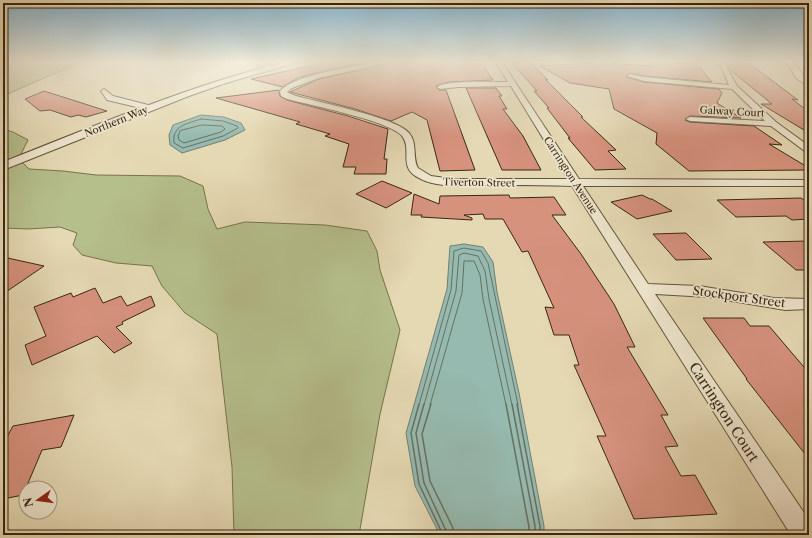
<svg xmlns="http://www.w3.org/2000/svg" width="812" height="538" font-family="'Libre Caslon Text',serif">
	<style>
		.green { fill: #b5bf8c; stroke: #767350 }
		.water { fill: #96baaf; stroke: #707f71 }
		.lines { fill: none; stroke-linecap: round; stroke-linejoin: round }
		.shore-far1 { stroke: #677062; stroke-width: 1 }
		.shore { stroke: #677062; stroke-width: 1.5 }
		.building { fill: #d7927e; stroke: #382714 }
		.minor-casing { stroke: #63543c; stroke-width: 2 }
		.tertiary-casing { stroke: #63543c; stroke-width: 2 }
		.minor { fill: #eee6ce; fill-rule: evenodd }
		.tertiary { fill: #eee6ce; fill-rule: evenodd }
		.labels { text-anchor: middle; stroke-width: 3.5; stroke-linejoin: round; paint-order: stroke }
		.far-street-label { font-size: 10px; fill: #382714; stroke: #eee6ce }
		.street-label { font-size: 12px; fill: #382714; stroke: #eee6ce }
		.near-street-label { font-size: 14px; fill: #382714; stroke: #eee6ce }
	</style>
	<rect width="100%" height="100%" fill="#e5d9b3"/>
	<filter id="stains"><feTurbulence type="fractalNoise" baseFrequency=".005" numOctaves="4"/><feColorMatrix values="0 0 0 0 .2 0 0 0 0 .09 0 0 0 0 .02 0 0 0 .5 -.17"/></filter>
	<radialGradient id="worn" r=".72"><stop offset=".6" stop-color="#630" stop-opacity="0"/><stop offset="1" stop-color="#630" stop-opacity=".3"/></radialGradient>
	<!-- green -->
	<path class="green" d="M3,61H93L79,63L67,68L3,96Z
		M3,129L13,132L28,140L20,156L3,163Z
		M21,161L29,169L63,171L96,175L180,176L203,186L208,209L217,229L245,222L325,225L367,231L377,251L380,270L400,330L380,414L359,535H234L232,467L217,334L185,313L162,286L152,266L116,263L82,255L73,245L77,233L60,227L28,229L3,228V168Z"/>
	<!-- water -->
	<path class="water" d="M201,115L224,117L241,123L245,130L225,140L182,153L170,145L169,135L173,125Z
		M464,244L483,247L493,262L497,292L519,393L544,526V535H440L415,486L406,433L447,289L450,246Z"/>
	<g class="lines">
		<!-- shore-far1 -->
		<path class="shore-far1" d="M201,119L223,121L237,126L238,128L223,136L183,148L174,143C172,125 187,124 201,119Z
			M202,125L222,126L225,129L221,132L184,143L179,140L178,136L180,131Z
			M419,405L451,290L454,251L464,248L481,251L488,263L518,405
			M424,405L456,291L459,255L464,253L478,256L485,271L489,299L512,405
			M430,405L462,293L464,261H474L480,275L483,299L506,405"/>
		<!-- shore -->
		<path class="shore" d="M419,404L411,433L419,484L443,535
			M424,404L416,433L424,483L448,535
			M431,404L422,434L430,481L453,528L454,535
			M506,404L529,527V535
			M512,404L535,526V535
			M517,404L540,526V535"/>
	</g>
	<!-- building -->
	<path class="building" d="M332,61H372L312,74L298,78L283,87L251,79Z
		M398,61H408V64L431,61H480L493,80L449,82L436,86L439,90H446L475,170L440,171L427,120L412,112L391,121L355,109L290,92L319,79Z
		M651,61H694L712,82L644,76L630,73L626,77L644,82L719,89L722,93L717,103L741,118L690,116L685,120L690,122L754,126L782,145L769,144L809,168V170L689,171L656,144L657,133L614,109L609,89L570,83L540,66L592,63L595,65L616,64L653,66Z
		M723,61H746L798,100L792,99L809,112V133L761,104H772L729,69Z
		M511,62H529L533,65L548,80L545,79L583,117H581L616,150L608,151L626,169L595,170L568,138H570L547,108H549L534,91H537Z
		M466,88H496L502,96H499L507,109H503L523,136L541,170H502Z
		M279,90L280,96L287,100L348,116L388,129L384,159H387L386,174H354L356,167H343L349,144L325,136L330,134L296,124L300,122L216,98Z
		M44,91L107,111L86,117L78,115L71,117L50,110L40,111L25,99Z
		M382,181L412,193L386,208L356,194Z
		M414,194L439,204L440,196L509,195L510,198L554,197L566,215H552L581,254L614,304L635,347H627L668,415H661L678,446L665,447L681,476L695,475L717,514L634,519L597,436H606L574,365H579L569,335H554L545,307L554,308L528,251L522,252L503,219H485L483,214L464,215L472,218V220L421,217L422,215H411Z
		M642,195L650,199H652L672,211L637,219L611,202Z
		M801,198L809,203V219L792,220L786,216L736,217L717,200Z
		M686,233L712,259L676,260L653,234Z
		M809,241V270H796L763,242Z
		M3,257L44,266L3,294Z
		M95,288L103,303L121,296L127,306L151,296L155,306L122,322L123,324L116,327L132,343L114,353L97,336L32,365L25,345L46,336L34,307L71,293L73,297Z
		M703,318H744L750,326H769L809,373V459L746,379H747Z
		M74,415L61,447L42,450L23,495L3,499V444L13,426Z"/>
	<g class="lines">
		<defs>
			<path id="minor" d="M249,61H259L274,67L271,69Z
				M382,61H397L319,78L292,88L287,92L293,95C316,102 396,117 409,133C418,144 412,157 418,168L431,176L453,179H568L511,86L458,87L440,89L437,87C445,80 494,82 508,82L495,61H501L579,179L809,180V186H583L648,284L699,286L774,298L809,299V309L785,310L709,297L655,294L809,520V535H791L572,186C545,185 518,185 490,185C468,185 439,189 419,178C397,167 413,150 402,136C390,121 310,105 287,99L281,96L280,91C295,74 358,66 382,61Z
				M711,61H720L725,64L737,86L776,122L809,146V153L806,152L771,126L690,121L686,119L690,117L765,121L732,89L644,81L627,76L630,74L644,77L729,85L721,66Z
				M104,89L113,96L152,106L153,108L149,110L107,100L101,91Z"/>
			<path id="tertiary" d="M289,61H302L226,83L189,96L3,170V162C97,125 190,85 289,61Z
				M786,61H793L802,74L809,81V87L796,78Z"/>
		</defs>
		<!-- minor casing -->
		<use href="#minor" class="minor-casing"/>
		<!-- tertiary casing -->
		<use href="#tertiary" class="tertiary-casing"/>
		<!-- minor -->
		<use href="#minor" class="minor"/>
		<!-- tertiary -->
		<use href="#tertiary" class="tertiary"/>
	</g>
	<!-- sky -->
	<linearGradient id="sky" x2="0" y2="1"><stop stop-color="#87b6d1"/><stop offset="0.45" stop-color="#f3eedd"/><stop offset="1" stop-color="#f3eedd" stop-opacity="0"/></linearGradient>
	<rect width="812" height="137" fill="url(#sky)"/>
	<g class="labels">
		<!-- far-street labels -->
		<g class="far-street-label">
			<text transform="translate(732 111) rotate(3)" y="4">Galway Court</text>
			<text transform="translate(116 121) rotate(-22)" y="4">Northern Way</text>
			<text transform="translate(571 175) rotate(57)" y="4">Carrington Avenue</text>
			<text transform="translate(479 182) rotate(1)" y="4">Tiverton Street</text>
		</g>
		<!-- street labels -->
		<g class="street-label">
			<text transform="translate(739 297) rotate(8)" y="4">Stockport Street</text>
		</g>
		<!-- near-street labels -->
		<g class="near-street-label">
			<text transform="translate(724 412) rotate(57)" y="5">Carrington Court</text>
		</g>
	</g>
	<!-- margin -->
	<rect width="812" height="538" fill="none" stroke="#e5d9b3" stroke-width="16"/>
	<rect x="4" y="4" width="804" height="530" fill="none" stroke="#382714" stroke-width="2"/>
	<rect x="8" y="8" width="796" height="522" fill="none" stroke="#382714"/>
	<!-- north arrow -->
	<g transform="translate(38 500) rotate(256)"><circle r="19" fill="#eee6ce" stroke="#a59a84"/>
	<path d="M0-3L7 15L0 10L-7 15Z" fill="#8f2418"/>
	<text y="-6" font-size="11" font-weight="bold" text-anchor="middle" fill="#382714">N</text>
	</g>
	<rect width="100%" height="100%" filter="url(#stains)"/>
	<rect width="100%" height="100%" fill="url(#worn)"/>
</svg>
